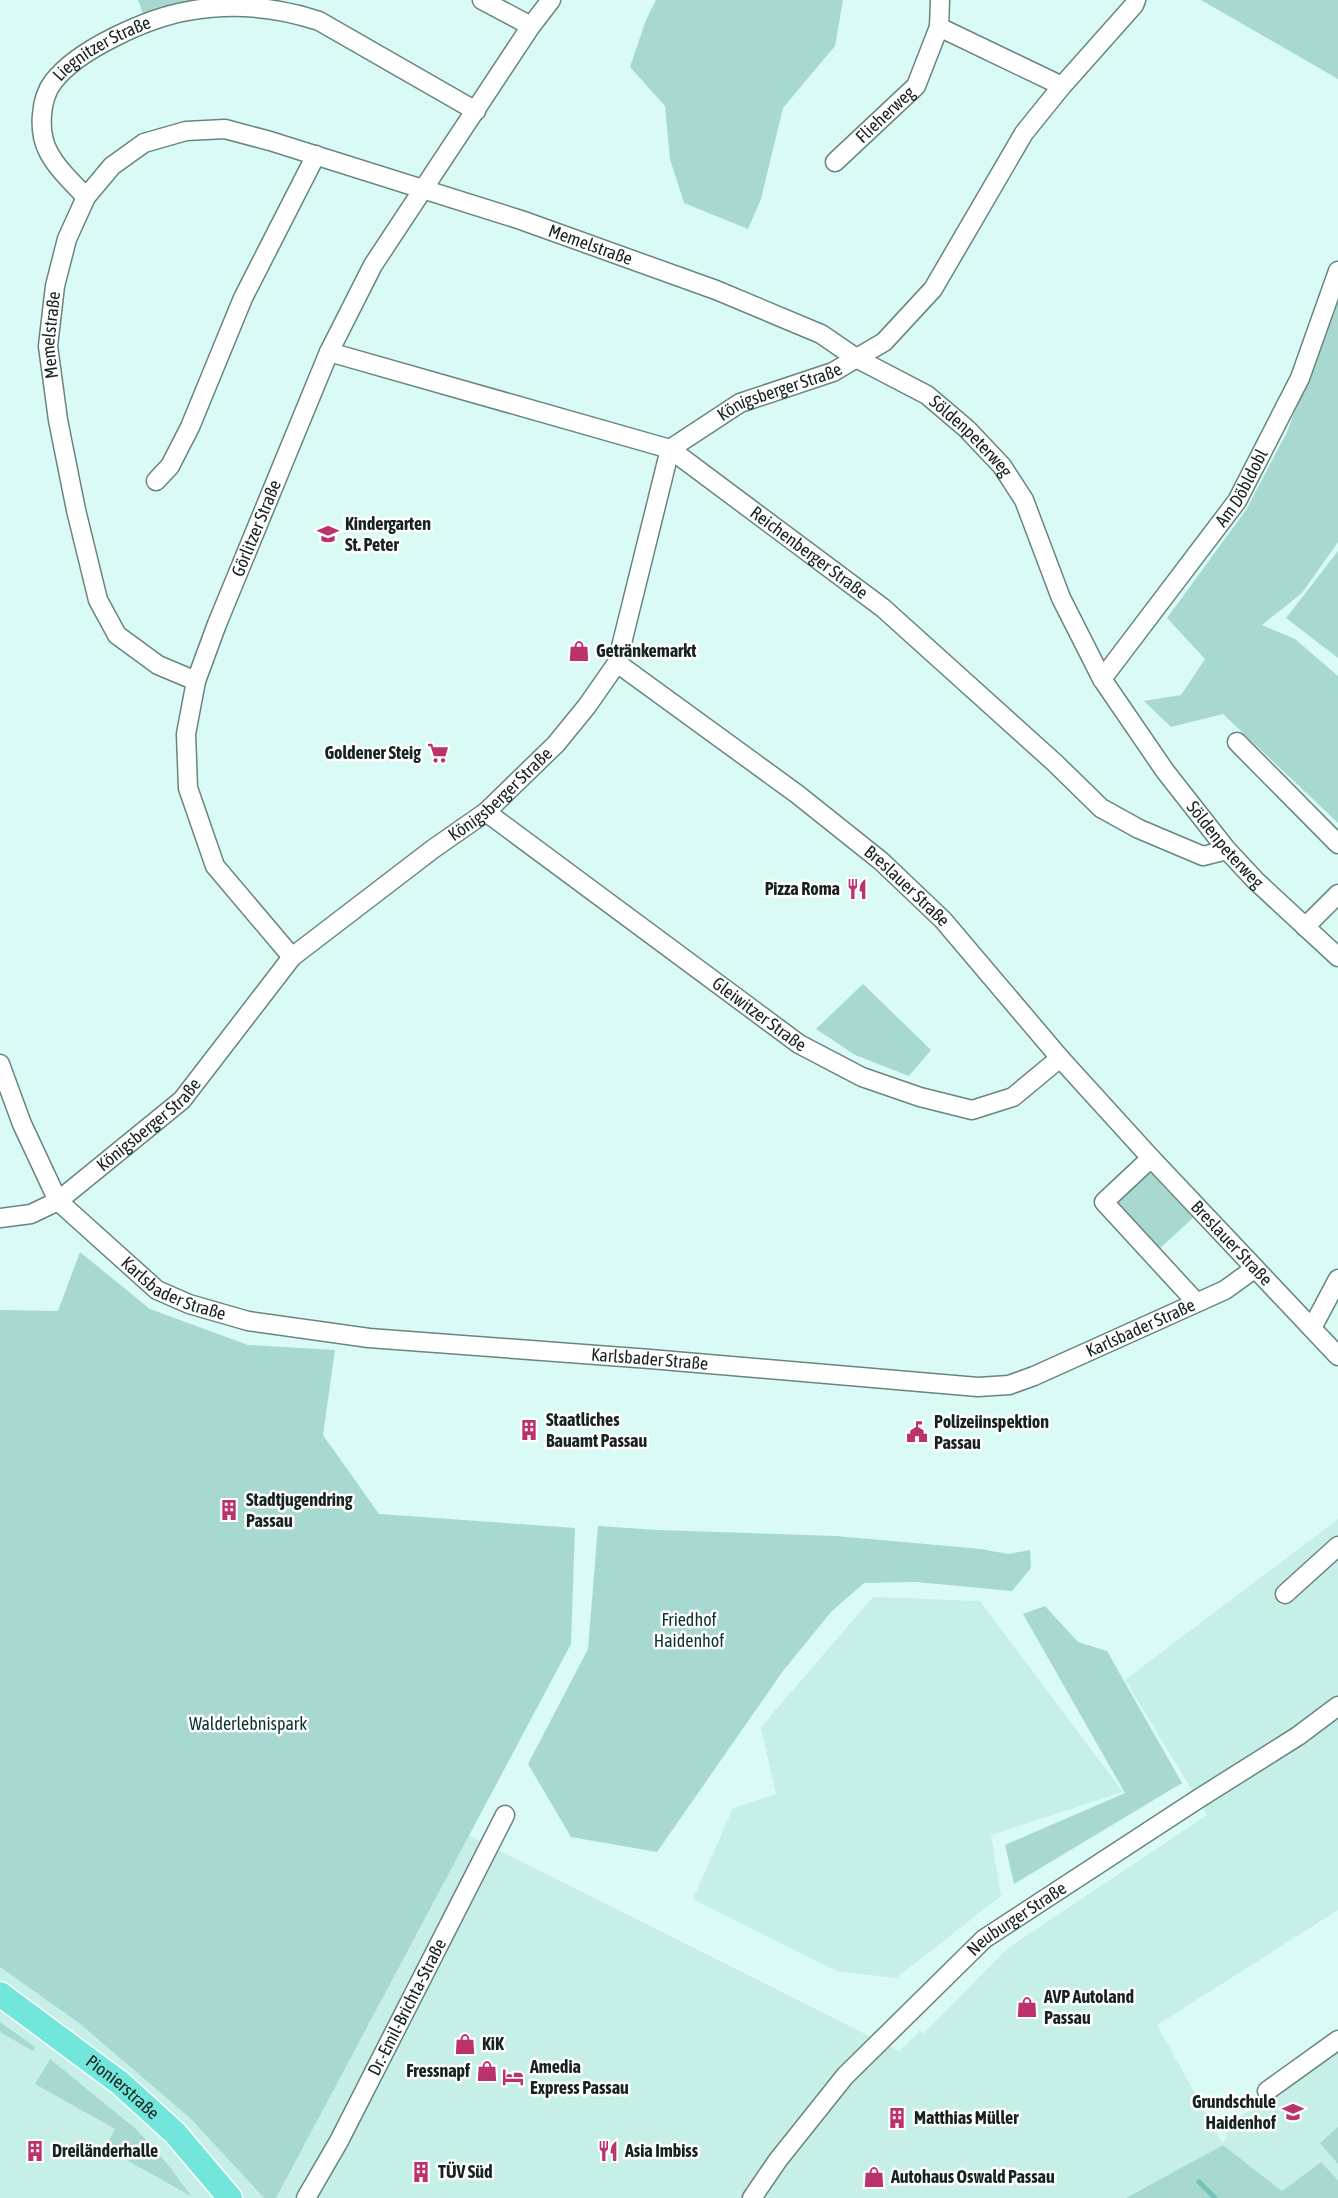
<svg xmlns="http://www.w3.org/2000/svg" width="1338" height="2198" font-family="'Asap Condensed',sans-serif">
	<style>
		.built { fill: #c6efe8 }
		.green { fill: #a8d9d1 }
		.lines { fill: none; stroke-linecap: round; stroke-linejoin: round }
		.stream { stroke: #74c3b8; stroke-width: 5 }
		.minor-casing { stroke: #688581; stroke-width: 21 }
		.major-casing { stroke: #fff; stroke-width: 27 }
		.minor { stroke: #fff; stroke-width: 18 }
		.major { stroke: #73e6db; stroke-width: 24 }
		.labels { text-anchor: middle; stroke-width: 5; stroke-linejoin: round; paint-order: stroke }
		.street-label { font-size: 18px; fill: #172321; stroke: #fff }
		.poi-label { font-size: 18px; font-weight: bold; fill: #172321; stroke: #fff; text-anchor: start }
		.park-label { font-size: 18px; fill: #0b332e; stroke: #fff }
	</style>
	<rect width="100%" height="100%" fill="#dafaf5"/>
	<!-- built -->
	<path class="built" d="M1338,1519V1910L1157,2025L1223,2144L1229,2125L1338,2046V2180L1321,2162L1282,2191L1223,2145L1126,2198H276L468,1835L899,2051L920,2031L923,2034L1008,1948L1207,1815L1125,1680Z
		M873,1597L980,1601L1123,1792L991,1835L1001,1896L896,1978L836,1971L693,1899L733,1808L776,1794L761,1727Z
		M0,1967L79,2023L191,2119L264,2198H0Z"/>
	<!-- green -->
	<path class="green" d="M138,0H193L143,14Z
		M656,0H843L835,46L783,108L761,199L748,229L684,203L670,159L665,106L630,67L646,20Z
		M1201,0H1338V79Z
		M1338,295V542L1302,593L1262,625L1295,639L1338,676V823L1223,714L1171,727L1144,701L1181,695L1205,659L1167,618L1246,510L1287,432Z
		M1338,551V658L1286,618Z
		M863,984L931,1050L909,1076L855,1055L816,1029Z
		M1146,1168L1193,1218L1158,1250L1111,1201Z
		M80,1252L150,1309L248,1345L335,1350L323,1435L379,1514L575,1528L571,1644L276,2198H264L191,2119L79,2023L0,1967V1310L58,1311Z
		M598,1526L657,1530L836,1536L981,1549L1008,1554L1030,1550L1031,1568L1012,1591L916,1582L864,1583L831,1612L783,1671L657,1852L571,1837L528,1764L588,1649Z
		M1045,1606L1078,1642L1107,1651L1182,1783L1014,1884L1005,1845L1125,1793L1023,1614Z
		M0,2022L35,2047L33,2051L0,2032Z
		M50,2059L136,2129L170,2167L191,2196L105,2148L115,2129L35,2084Z
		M1338,2127V2164L1320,2143Z
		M1223,2145L1282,2191L1321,2162L1338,2180V2198H1126Z"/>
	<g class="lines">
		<!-- stream -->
		<path class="stream" d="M1199,2182L1215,2198"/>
		<defs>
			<g id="minor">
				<path d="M482,0L531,26"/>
				<path d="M939,27L940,0"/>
				<path id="s1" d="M835,162L916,86L939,27L1062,86"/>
				<path id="s2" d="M86,197C73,183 57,169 48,151C38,132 40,99 53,82C78,49 148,18 188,11C232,3 277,7 319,21L476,111"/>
				<path id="s3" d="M329,352L670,449L883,608L1055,763L1101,808L1139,829L1203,856L1227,850"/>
				<path d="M156,481L170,466L190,427L243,298L316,155"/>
				<path id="s4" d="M617,663L797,794L881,861L943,920L1060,1058L1151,1158L1338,1356"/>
				<path id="s5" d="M1102,679L1237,501L1300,378L1338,271"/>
				<path id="s6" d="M196,681L158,665L117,635L98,600L76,510L58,420L48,346L55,286L67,239L86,197L112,166L144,143L186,131L225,129L270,141L521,220L716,290L821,334L856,358L927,395L967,429L1002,466L1024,500L1061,598L1102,679L1165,771L1227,850L1256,881L1338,957"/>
				<path d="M1237,742L1338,844"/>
				<path id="s7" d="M486,812L799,1044L862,1077L920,1097L972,1110L1013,1097L1060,1058"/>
				<path d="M1305,927L1338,894"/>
				<path id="s8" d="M292,957L215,866L188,788L186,734L196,681L217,624L329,352L373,265L531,26L551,0"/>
				<path id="s9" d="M0,1064L22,1124L58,1201L157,1290L189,1304L248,1321L369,1338L650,1359L978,1387L1009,1385L1034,1376L1225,1290L1254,1269"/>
				<path d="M1151,1158L1104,1202L1196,1302"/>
				<path id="s10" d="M0,1218L31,1214L58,1201L182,1100L292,957L433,849L486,812L556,744L587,706L617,663L670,449L740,403L833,372L884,342L933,289L1024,133L1062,86L1134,5L1136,0"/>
				<path d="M1312,1328L1338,1279"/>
				<path d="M1285,1594L1338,1546"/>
				<path d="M1267,2091L1338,2040"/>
				<path id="s11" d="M306,2198L339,2141L505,1815"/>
				<path id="s12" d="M752,2198L778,2160L845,2076L984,1939L1198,1799L1298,1736L1338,1706"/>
			</g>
			<g id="major">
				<path id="s13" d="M0,1994L120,2083L175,2133L230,2198"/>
			</g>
		</defs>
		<!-- minor casing -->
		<use href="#minor" class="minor-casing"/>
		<!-- major casing -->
		<use href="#major" class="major-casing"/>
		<!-- minor -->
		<use href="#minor" class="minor"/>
		<!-- major -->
		<use href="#major" class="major"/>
	</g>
	<!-- icons -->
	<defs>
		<symbol id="school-bare" viewBox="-9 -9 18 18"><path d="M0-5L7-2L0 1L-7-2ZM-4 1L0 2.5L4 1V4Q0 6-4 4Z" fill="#bc326c" stroke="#fff" stroke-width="2.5" paint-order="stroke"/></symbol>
		<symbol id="shop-bare" viewBox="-9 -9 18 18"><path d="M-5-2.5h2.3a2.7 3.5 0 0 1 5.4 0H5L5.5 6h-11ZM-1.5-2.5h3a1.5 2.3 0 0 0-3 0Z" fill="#bc326c" stroke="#fff" stroke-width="2.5" paint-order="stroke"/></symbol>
		<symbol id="supermarket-bare" viewBox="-9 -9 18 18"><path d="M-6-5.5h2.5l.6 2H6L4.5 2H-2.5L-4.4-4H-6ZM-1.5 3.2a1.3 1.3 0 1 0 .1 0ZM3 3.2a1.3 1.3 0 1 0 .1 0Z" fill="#bc326c" stroke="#fff" stroke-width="2.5" paint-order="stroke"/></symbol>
		<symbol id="restaurant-bare" viewBox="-9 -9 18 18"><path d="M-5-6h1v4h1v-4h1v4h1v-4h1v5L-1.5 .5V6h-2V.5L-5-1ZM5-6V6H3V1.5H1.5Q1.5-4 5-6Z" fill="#bc326c" stroke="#fff" stroke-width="2.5" paint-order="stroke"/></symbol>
		<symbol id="building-bare" viewBox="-9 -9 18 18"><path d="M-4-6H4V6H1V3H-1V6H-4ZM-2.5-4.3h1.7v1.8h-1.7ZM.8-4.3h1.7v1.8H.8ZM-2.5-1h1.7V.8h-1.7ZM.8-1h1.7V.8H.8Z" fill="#bc326c" stroke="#fff" stroke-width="2.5" paint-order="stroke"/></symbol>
		<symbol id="civic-bare" viewBox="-9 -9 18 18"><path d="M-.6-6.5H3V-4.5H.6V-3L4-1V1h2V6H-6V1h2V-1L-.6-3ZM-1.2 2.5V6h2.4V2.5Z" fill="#bc326c" stroke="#fff" stroke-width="2.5" paint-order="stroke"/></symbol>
		<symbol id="hotel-bare" viewBox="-9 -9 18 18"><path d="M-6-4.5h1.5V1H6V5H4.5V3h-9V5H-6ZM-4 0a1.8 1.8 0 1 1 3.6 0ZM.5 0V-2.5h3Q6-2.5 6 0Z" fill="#bc326c" stroke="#fff" stroke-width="2.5" paint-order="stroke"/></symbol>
	</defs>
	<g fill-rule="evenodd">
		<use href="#school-bare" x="313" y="519" width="30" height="30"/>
		<use href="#shop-bare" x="564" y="636" width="30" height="30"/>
		<use href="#supermarket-bare" x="423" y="738" width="30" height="30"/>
		<use href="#restaurant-bare" x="842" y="874" width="30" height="30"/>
		<use href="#building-bare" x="514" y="1415" width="30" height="30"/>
		<use href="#civic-bare" x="902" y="1417" width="30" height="30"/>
		<use href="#building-bare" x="214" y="1495" width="30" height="30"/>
		<use href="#shop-bare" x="1012" y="1992" width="30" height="30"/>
		<use href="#shop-bare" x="450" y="2029" width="30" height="30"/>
		<use href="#shop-bare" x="472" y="2056" width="30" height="30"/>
		<use href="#hotel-bare" x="498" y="2062" width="30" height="30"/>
		<use href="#school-bare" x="1278" y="2097" width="30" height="30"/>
		<use href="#building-bare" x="882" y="2103" width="30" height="30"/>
		<use href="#building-bare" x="20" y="2136" width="30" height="30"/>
		<use href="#restaurant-bare" x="593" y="2136" width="30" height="30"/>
		<use href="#building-bare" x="406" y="2157" width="30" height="30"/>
		<use href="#shop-bare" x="859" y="2162" width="30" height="30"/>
	</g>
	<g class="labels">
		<!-- street labels -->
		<g class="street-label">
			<text dy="6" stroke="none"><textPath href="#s2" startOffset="192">Liegnitzer Straße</textPath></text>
			<text dy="6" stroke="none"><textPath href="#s1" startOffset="69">Flieherweg</textPath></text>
			<text dy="6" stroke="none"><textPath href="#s6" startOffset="1092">Memelstraße</textPath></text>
			<text dy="6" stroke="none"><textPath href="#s6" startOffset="402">Memelstraße</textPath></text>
			<text dy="6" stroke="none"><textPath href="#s10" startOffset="1188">Königsberger Straße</textPath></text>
			<text dy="6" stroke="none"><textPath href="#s6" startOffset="1522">Söldenpeterweg</textPath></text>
			<text dy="6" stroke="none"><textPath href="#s5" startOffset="237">Am Döbldobl</textPath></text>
			<text dy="6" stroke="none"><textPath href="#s8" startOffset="474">Görlitzer Straße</textPath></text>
			<text dy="6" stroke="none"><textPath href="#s3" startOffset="528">Reichenberger Straße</textPath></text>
			<text dy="6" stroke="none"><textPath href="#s10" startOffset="666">Königsberger Straße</textPath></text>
			<text dy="6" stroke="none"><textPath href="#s6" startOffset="2008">Söldenpeterweg</textPath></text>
			<text dy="6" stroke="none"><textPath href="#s4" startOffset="366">Breslauer Straße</textPath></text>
			<text dy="6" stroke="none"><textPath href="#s7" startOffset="340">Gleiwitzer Straße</textPath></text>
			<text dy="6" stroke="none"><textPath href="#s10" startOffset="180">Königsberger Straße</textPath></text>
			<text dy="6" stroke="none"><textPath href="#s4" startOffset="849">Breslauer Straße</textPath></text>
			<text dy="6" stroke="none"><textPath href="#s9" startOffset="296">Karlsbader Straße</textPath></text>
			<text dy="6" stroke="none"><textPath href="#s9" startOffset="1286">Karlsbader Straße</textPath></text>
			<text dy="6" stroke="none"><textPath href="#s9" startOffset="782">Karlsbader Straße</textPath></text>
			<text dy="6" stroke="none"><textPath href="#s12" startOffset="387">Neuburger Straße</textPath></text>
			<text dy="6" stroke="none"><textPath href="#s11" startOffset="216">Dr.-Emil-Brichta-Straße</textPath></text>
			<text dy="6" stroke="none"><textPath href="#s13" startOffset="154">Pionierstraße</textPath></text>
		</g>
		<!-- poi labels -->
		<g class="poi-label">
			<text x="345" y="530">Kindergarten<tspan x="345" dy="21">St. Peter</tspan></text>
			<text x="596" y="657">Getränkemarkt</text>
			<text x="421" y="759" text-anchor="end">Goldener Steig</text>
			<text x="840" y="895" text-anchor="end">Pizza Roma</text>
			<text x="546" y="1426">Staatliches<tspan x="546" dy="21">Bauamt Passau</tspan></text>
			<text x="934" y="1428">Polizeiinspektion<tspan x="934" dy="21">Passau</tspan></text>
			<text x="246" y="1506">Stadtjugendring<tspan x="246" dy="21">Passau</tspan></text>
			<text x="1044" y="2003">AVP Autoland<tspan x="1044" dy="21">Passau</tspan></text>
			<text x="482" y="2050">KiK</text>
			<text x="530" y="2073">Amedia<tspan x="530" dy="21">Express Passau</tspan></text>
			<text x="470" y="2077" text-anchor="end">Fressnapf</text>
			<text x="1276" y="2108" text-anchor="end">Grundschule<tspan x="1276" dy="21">Haidenhof</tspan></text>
			<text x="914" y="2124">Matthias Müller</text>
			<text x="52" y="2157">Dreiländerhalle</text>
			<text x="625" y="2157">Asia Imbiss</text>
			<text x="438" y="2178">TÜV Süd</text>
			<text x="891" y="2183">Autohaus Oswald Passau</text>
		</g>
		<!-- park labels -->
		<g class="park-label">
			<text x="689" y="1626">Friedhof<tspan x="689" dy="21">Haidenhof</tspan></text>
			<text x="248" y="1730">Walderlebnispark</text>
		</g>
	</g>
</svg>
